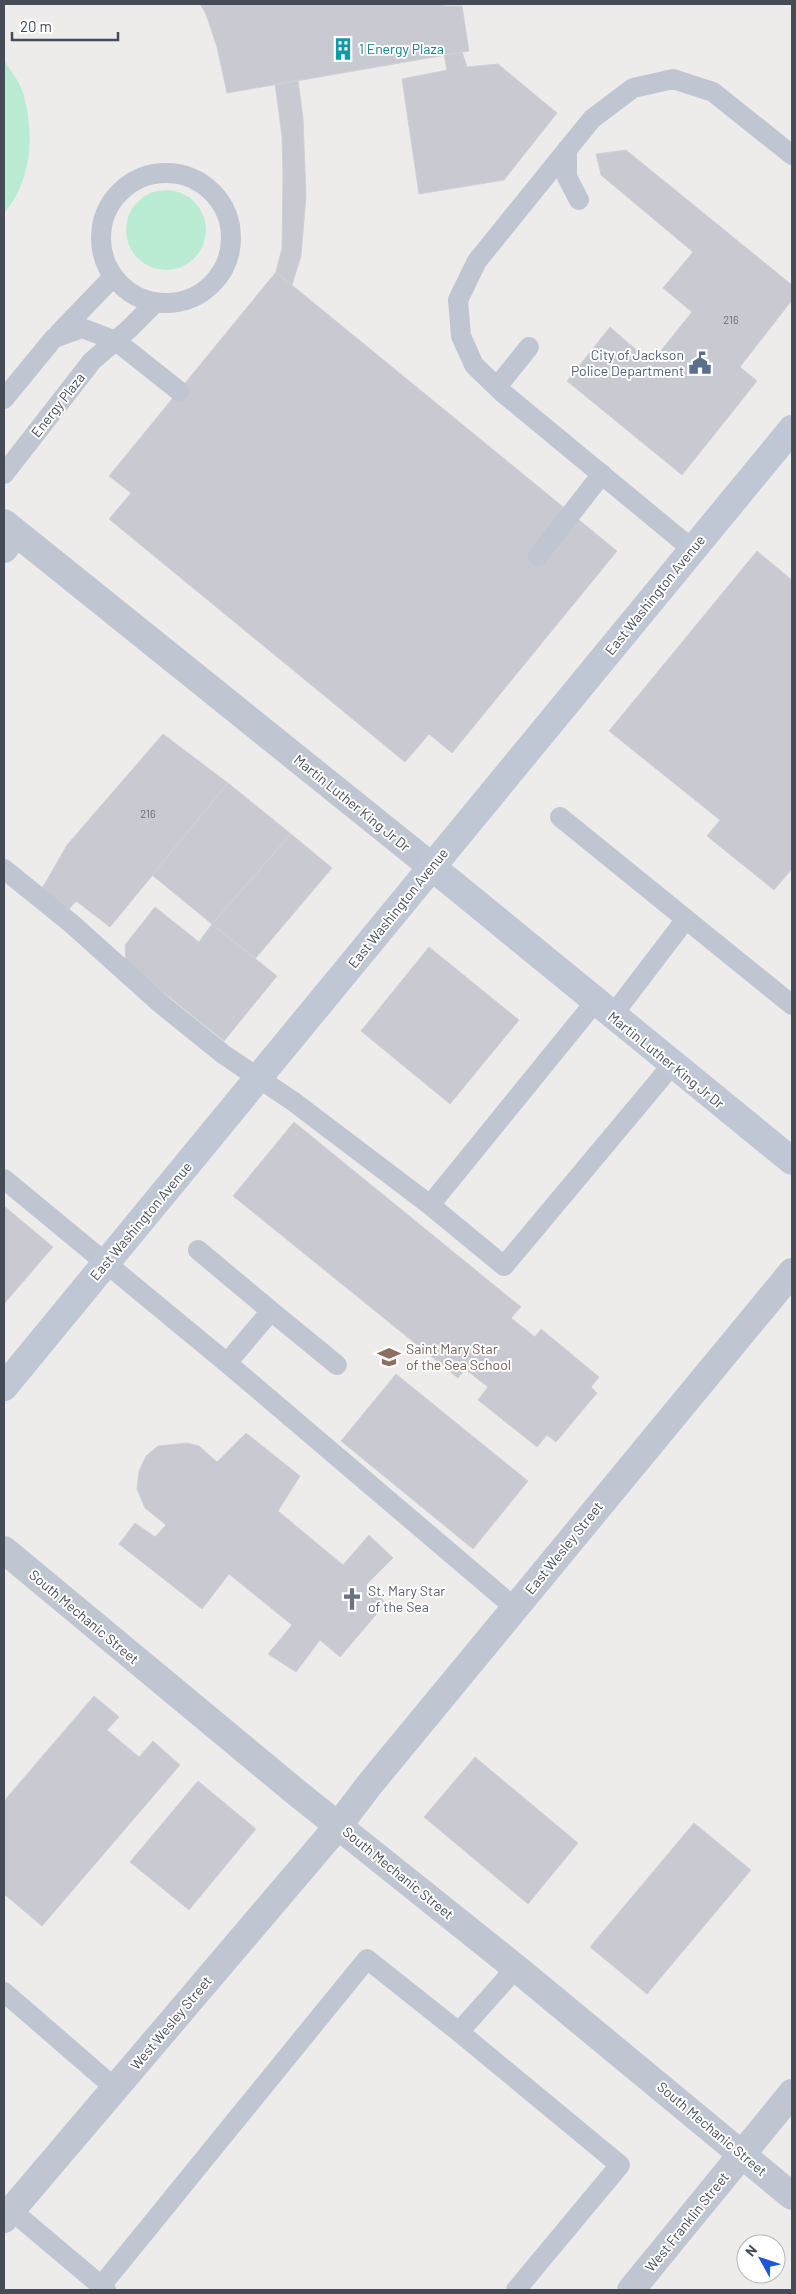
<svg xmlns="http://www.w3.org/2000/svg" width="796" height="2294" font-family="Barlow,sans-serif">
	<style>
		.green { fill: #baecd4 }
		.building { fill: #c9cad1; stroke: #d0d1d7 }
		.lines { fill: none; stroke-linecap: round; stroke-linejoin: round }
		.service { stroke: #bfc6d1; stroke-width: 20 }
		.minor { stroke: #bfc6d1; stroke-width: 28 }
		.tertiary { stroke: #bfc6d1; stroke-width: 28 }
		.secondary { stroke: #bfc6d4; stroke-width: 28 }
		.labels { text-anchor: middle; stroke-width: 4; stroke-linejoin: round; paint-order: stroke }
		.number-label { font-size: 11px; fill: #666c76 }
		.culture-label { font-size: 14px; fill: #0d838f; stroke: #fff; text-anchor: start }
		.service-label { font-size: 14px; fill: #4e5e75; stroke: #fff; text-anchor: end }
		.street-label { font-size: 14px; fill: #454c58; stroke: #fff }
		.education-label { font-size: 14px; fill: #785e54; stroke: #fff; text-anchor: start }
		.worship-label { font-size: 14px; fill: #5b616d; stroke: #fff; text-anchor: start }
	</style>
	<rect width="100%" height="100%" fill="#eeeceb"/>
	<!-- green -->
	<path class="green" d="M4,60C10,70 20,82 23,93C35,132 32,182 4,213Z
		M126 230a40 40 0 1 1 80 0a40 40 0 1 1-80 0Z"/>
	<!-- building -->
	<path class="building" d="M200,4H443L444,6H462L469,51L227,93L217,47L206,14Z
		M462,52L467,67L498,64L557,113L504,180L419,194L402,79L447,70L444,55Z
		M298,80L303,118L306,196L301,256L292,285L276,272L282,248L283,176L282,136L275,84Z
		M626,150L792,285V300L740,367L757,381L682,475L567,381L610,327L651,363L692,312L663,288L693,252L601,175L596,154Z
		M276,272L617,551L452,753L429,734L405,762L109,519L131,493L109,476Z
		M757,551L792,580V869L774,890L707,836L720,820L609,731Z
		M163,734L228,783L110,927L76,901L64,915L39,894L67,845Z
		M228,783L291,834L212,924L152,875Z
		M291,834L332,868L255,959L212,924Z
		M155,907L199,942L212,924L277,976L224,1041L126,962L125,945Z
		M429,947L519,1020L450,1104L361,1031Z
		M294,1122L521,1307L511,1318L535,1337L541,1329L599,1377L591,1387L597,1393L556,1442L547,1435L537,1447L478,1400L488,1387L465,1369L458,1378L233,1196Z
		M4,1206L53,1247L4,1304Z
		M396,1374L528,1481L473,1549L341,1441Z
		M246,1433L300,1476L278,1511L343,1565L369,1535L393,1558L366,1585L386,1603L340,1657L320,1640L296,1672L268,1654L292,1625L229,1574L202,1609L119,1544L135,1523L155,1537L166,1525L145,1508L137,1489L139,1471L146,1456L158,1446L187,1443L199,1446L217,1462Z
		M94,1696L119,1717L107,1730L139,1757L153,1741L180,1765L42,1926L4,1894V1801Z
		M475,1757L578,1843L528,1904L424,1817Z
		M198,1781L256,1829L189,1910L130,1862Z
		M694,1823L751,1870L647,1994L590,1947Z"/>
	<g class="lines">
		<!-- service -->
		<path class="service" d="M567,149V177L579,200
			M101 238a65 65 0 1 1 130 0a65 65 0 1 1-130 0Z
			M59,333L113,277
			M497,387L529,347
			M4,399L54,338L82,328L116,341L179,391
			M4,474L92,361L129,329L155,303
			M692,549L503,393L474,365L461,336L458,300L477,261L592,119L633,88L673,79L713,92L792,155
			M538,556L602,474
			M560,817L792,1005
			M4,869L72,924L161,1004L223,1054L294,1102L430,1205
			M595,1002L430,1205L504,1266L672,1065
			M612,1016L686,919
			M4,1179L227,1363L515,1608
			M198,1250L271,1311L227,1363
			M271,1311L337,1365
			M4,1992L116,2089
			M11,2210L106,2290
			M101,2286L367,1959L459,2032
			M516,2290L620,2165L459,2032L516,1968"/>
		<!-- minor -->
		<path class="minor" d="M4,549L16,534
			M4,1550L297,1793L516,1968L792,2196
			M4,2219L338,1826L370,1784L792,1272
			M631,2290L792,2093"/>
		<!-- tertiary -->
		<path class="tertiary" d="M4,523L432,867"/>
		<!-- secondary -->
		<path class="secondary" d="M432,867L792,1161
			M4,1387L792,429"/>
	</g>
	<!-- icons -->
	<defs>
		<symbol id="building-bare" viewBox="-9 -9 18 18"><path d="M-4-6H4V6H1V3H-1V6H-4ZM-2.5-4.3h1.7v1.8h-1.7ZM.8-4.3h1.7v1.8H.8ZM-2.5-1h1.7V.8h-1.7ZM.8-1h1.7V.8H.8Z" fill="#0f9aa8" stroke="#fff" stroke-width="2.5" paint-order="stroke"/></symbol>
		<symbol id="civic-bare" viewBox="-9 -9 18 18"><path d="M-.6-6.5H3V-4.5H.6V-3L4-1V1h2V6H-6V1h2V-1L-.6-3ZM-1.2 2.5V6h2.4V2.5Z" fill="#5c6f8a" stroke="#fff" stroke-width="2.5" paint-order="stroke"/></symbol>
		<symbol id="school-bare" viewBox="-9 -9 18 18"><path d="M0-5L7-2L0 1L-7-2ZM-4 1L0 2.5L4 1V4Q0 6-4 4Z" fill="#8d6e63" stroke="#fff" stroke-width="2.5" paint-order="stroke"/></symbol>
		<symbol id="church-bare" viewBox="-9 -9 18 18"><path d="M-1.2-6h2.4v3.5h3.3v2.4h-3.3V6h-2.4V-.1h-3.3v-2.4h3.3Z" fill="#6b7280" stroke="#fff" stroke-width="2.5" paint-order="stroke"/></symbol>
	</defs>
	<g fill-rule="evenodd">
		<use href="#building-bare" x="327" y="33" width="32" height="32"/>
		<use href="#civic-bare" x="684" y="347" width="32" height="32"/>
		<use href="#school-bare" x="373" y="1341" width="32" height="32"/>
		<use href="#church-bare" x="336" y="1583" width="32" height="32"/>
	</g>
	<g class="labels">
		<!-- number labels -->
		<g class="number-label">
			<text x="731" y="324">216</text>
			<text x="148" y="818">216</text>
		</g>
		<!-- culture labels -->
		<g class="culture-label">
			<text x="359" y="54">1 Energy Plaza</text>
		</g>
		<!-- service labels -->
		<g class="service-label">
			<text x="684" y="360">City of Jackson<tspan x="684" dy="16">Police Department</tspan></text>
		</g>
		<!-- street labels -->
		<g class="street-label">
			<text transform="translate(58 405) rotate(-52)" y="5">Energy Plaza</text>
			<text transform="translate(655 595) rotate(-51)" y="5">East Washington Avenue</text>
			<text transform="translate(352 803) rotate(39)" y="5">Martin Luther King Jr Dr</text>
			<text transform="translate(398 908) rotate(-51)" y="5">East Washington Avenue</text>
			<text transform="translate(666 1060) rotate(39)" y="5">Martin Luther King Jr Dr</text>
			<text transform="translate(141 1221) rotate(-50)" y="5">East Washington Avenue</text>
			<text transform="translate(564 1548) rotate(-51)" y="5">East Wesley Street</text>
			<text transform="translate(84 1617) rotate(40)" y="5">South Mechanic Street</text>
			<text transform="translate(398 1873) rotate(39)" y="5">South Mechanic Street</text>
			<text transform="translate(171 2023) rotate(-50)" y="5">West Wesley Street</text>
			<text transform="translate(712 2129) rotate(40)" y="5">South Mechanic Street</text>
			<text transform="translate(687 2222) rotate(-51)" y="5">West Franklin Street</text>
		</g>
		<!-- education labels -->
		<g class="education-label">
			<text x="406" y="1354">Saint Mary Star<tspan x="406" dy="16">of the Sea School</tspan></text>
		</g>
		<!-- worship labels -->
		<g class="worship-label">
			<text x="368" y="1596">St. Mary Star<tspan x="368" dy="16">of the Sea</tspan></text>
		</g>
	</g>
	<!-- border -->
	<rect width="796" height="2294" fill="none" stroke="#454c58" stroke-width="10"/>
	<!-- north arrow -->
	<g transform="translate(761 2259) rotate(310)"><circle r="24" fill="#ffffff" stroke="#b5b7bc"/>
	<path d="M0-4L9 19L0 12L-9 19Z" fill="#2056d4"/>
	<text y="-8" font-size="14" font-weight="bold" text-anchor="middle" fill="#454c58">N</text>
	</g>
	<!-- scale -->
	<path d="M12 32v8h106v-8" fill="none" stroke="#454c58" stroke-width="2.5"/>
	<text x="20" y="32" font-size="15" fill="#454c58" stroke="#ffffff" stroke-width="4" paint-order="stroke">20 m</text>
</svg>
